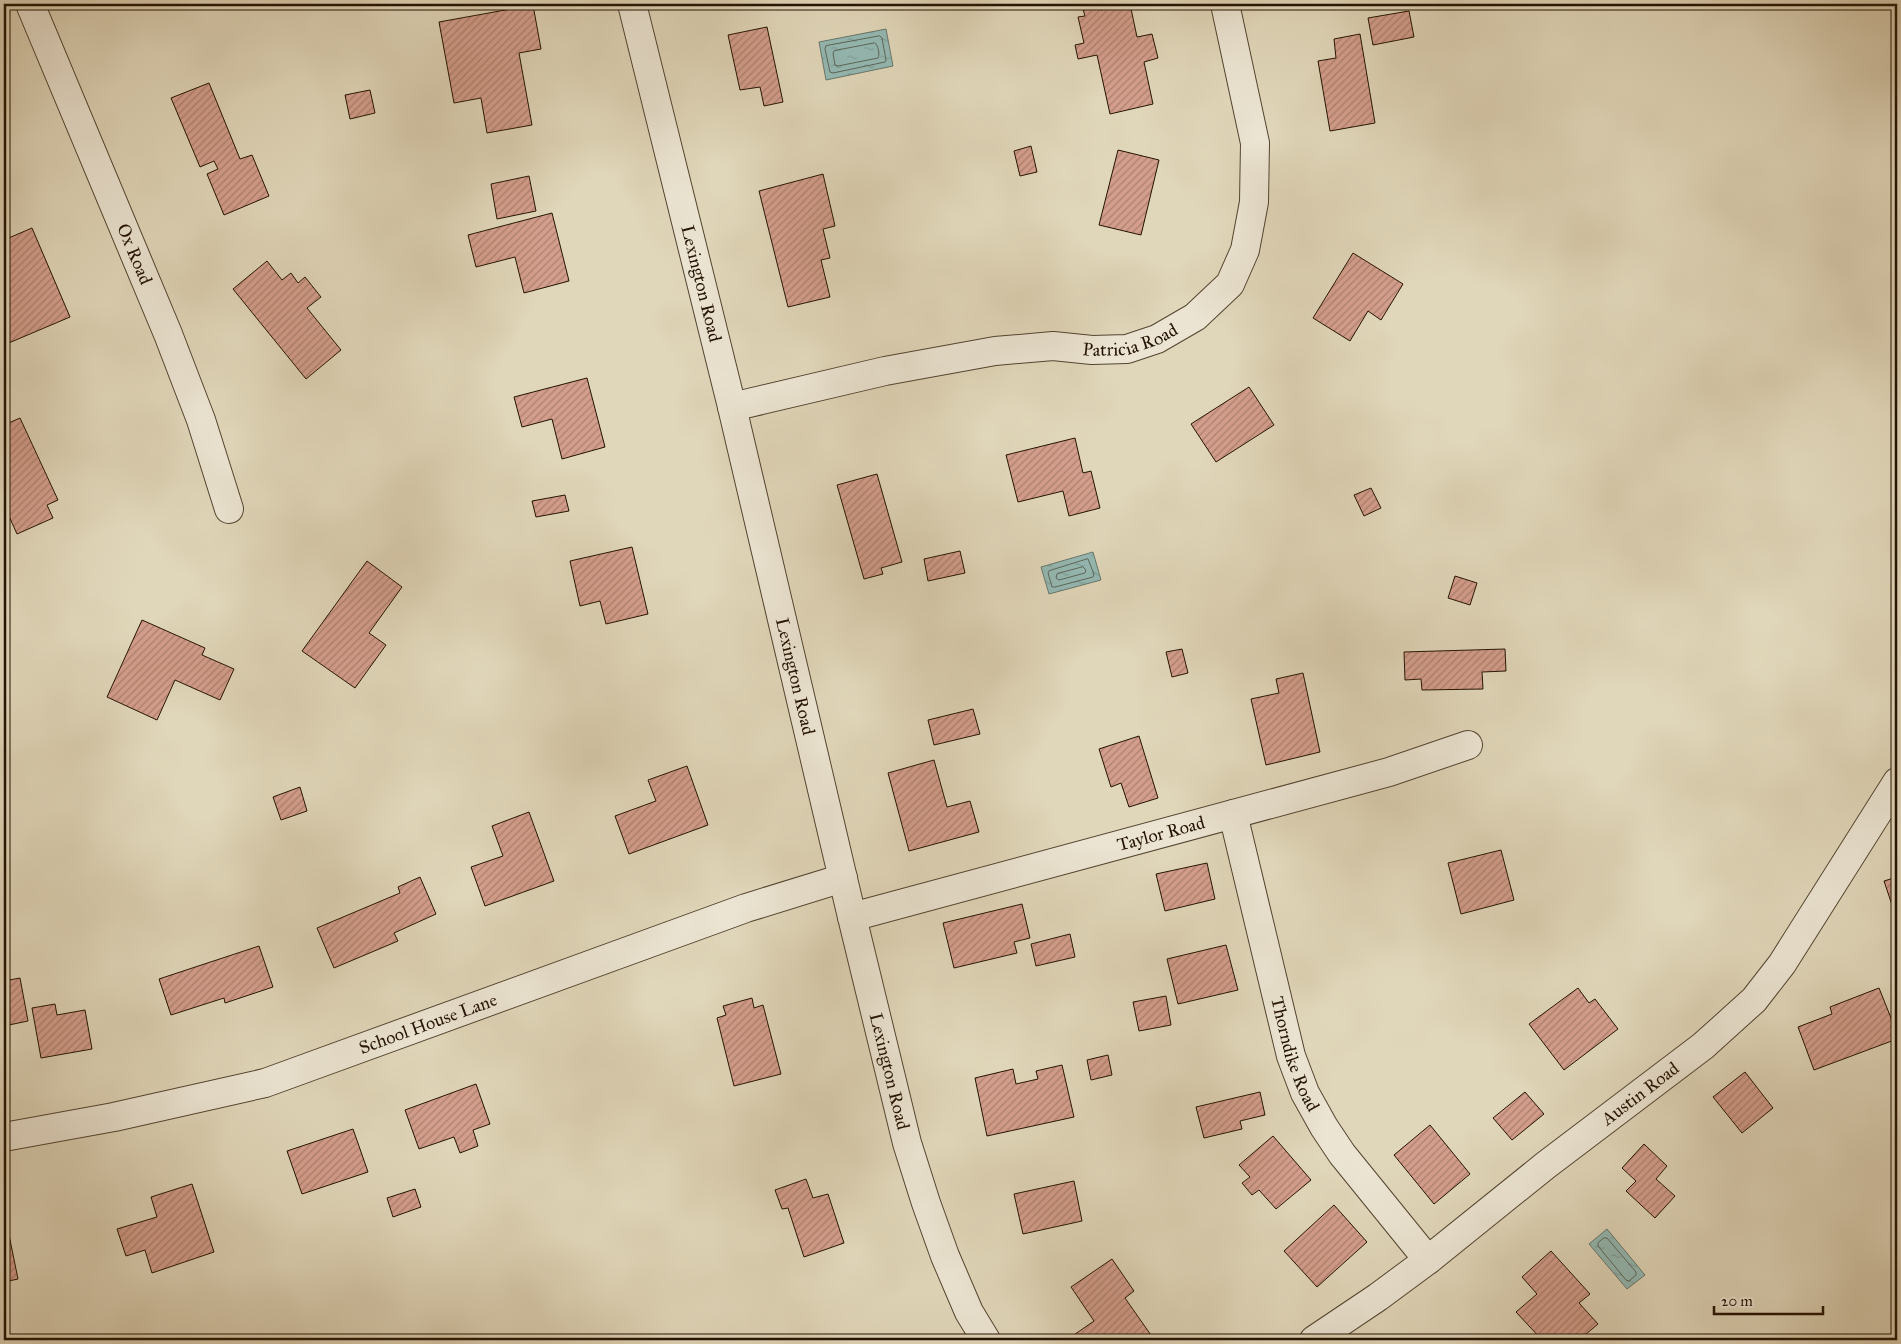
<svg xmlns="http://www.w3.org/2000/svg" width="1901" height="1344" font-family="'IM FELL Great Primer',serif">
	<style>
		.water { fill: url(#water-ripples); stroke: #67776c }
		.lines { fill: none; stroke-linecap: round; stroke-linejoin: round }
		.shore { stroke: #5c665a; stroke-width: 1 }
		.building { fill: url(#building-hatch); stroke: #241302 }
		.minor-casing { stroke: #534430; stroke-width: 30 }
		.minor { stroke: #ebe4d2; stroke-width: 28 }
		.labels { text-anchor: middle; stroke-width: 4; stroke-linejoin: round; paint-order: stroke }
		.street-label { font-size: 18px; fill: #241302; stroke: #ebe4d2 }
	</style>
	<defs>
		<pattern id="water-ripples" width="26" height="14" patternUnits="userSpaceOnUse" patternTransform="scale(1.25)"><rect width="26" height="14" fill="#94b9b3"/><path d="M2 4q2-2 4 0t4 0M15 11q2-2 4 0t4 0" fill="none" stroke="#7f9e98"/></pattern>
		<pattern id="building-hatch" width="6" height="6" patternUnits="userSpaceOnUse" patternTransform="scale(1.25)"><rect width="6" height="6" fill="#d49e8c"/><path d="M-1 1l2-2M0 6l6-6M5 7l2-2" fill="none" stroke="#ac8070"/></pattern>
	</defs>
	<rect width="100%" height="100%" fill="#e0d6b9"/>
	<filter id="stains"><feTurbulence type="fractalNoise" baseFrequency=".004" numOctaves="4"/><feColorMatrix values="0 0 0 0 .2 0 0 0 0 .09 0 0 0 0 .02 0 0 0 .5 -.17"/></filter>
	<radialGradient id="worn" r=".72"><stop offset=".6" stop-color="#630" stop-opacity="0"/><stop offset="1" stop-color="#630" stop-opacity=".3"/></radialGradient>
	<!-- water -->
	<path class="water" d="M886,29L893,66L826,80L819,42Z
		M1093,552L1101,580L1049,594L1041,567Z
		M1607,1229L1645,1275L1627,1289L1589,1244Z"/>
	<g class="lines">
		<!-- shore -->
		<path class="shore" d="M880,36L882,38L886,60L885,62L833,73L830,72L825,49L826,46Z
			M875,43C878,45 880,54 878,58L838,66L835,65L833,53L834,51Z
			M1088,559L1094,574L1093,577L1055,587H1052L1048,573L1049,571Z
			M1083,567L1086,570L1085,573L1059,580L1056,578L1057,574Z
			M1604,1238H1607L1636,1272V1275L1629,1281L1626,1280L1598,1246V1243Z"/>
	</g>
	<!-- building -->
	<path class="building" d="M1092,4H1100L1101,10L1130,4L1137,37L1152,34L1158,58L1144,62L1153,104L1110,114L1097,55L1078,59L1075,45L1084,43L1078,17L1085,16L1082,6Z
		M533,5L541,49L519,53L532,125L487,133L481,98L454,103L439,22Z
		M1409,11L1414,37L1373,45L1368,18Z
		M767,27L783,102L764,106L760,87L740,90L728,35Z
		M1360,34L1375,123L1330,131L1318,61L1336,58L1334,39Z
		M209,83L240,159L252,155L269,196L224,215L207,174L218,169L214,161L200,167L171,98Z
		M370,90L375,113L350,119L345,95Z
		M1031,146L1037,172L1020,176L1014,151Z
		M1118,150L1159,160L1141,235L1099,225Z
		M823,174L835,226L823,229L830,258L821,260L830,297L788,307L759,191Z
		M529,176L536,211L497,219L491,184Z
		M552,213L569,281L524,293L515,257L476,267L468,235Z
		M32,228L70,317L4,345V291L7,290L4,282V240Z
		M1353,253L1403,284L1381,320L1368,311L1350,341L1313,318Z
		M267,261L282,280L291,273L298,283L305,277L321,297L307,308L341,350L306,379L233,289Z
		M587,378L605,447L562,459L552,419L522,427L514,397Z
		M1249,387L1274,425L1216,462L1191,424Z
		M20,418L58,500L47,505L53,518L17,534L4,505V425Z
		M1075,438L1083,473L1091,471L1100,508L1069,516L1063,491L1018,502L1006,455Z
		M877,474L902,562L881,568L883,574L864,579L837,485Z
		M1371,488L1381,508L1364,516L1354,495Z
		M565,495L569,511L536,517L532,501Z
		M632,547L648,614L606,624L600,601L580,606L570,561Z
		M960,551L965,573L928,581L924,559Z
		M367,561L402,587L369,633L386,645L355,688L302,651Z
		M1455,576L1477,583L1470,605L1448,598Z
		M142,620L205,648L202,655L234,669L220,700L175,680L157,720L107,697Z
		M1182,649L1188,673L1172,677L1166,652Z
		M1505,649L1506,671L1482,672L1483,689L1422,690L1421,679L1405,680L1404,652Z
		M1303,673L1320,752L1266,765L1251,699L1279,693L1276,679Z
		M973,709L980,734L934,745L928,720Z
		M1139,736L1158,798L1129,807L1121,783L1111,787L1099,749Z
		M934,760L947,807L970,801L979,832L909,851L888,773Z
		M687,766L708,825L629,854L615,816L656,801L648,780Z
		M300,787L307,811L281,820L273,797Z
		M529,812L554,881L485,906L471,867L503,856L492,826Z
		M1501,850L1514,900L1461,914L1448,863Z
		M1207,863L1215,899L1165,911L1156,874Z
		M420,877L436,914L394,933L398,941L334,968L317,928L400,893L398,887Z
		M1897,877V920L1884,881Z
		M1022,904L1030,938L1014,942L1017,953L954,968L943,923Z
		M1070,934L1075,957L1036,966L1031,944Z
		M1226,945L1238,990L1178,1004L1167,959Z
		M259,946L273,987L225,1003L224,998L171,1015L159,979Z
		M20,978L28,1021L4,1026V981Z
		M1578,988L1589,1003L1595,999L1618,1029L1564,1070L1529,1024Z
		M1879,988L1897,1033V1039L1814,1070L1798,1027L1832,1014L1830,1007Z
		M1166,996L1171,1025L1139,1031L1133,1002Z
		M752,998L754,1008L763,1005L781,1074L734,1086L717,1018L726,1015L723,1006Z
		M55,1004L57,1015L85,1010L92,1049L41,1058L32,1008Z
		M1108,1055L1112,1075L1091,1080L1087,1060Z
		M1062,1065L1074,1117L987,1136L975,1078L1013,1069L1016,1084L1038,1079L1036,1071Z
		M1745,1072L1773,1108L1742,1133L1713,1097Z
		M476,1084L490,1124L473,1130L478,1146L460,1153L454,1137L419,1149L405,1110Z
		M1260,1092L1265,1115L1240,1121L1242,1129L1204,1138L1196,1107Z
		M1525,1092L1544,1114L1512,1140L1493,1118Z
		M1430,1125L1470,1174L1434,1204L1394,1155Z
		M353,1129L368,1172L302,1194L287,1151Z
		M1273,1136L1311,1180L1276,1209L1259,1190L1252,1195L1242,1183L1250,1177L1239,1165Z
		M1644,1144L1667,1166L1656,1179L1675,1196L1655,1218L1626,1191L1636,1181L1622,1168Z
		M806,1179L813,1198L828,1194L844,1243L804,1257L788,1208L782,1209L775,1190Z
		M1074,1181L1082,1221L1023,1234L1014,1194Z
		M192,1184L214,1252L152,1273L145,1250L126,1256L117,1229L157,1217L151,1197Z
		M415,1189L421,1207L393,1217L387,1198Z
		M1334,1205L1367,1242L1317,1287L1284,1251Z
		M9,1235L18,1279L4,1282V1236Z
		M1551,1251L1590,1294L1579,1303L1598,1324L1579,1340H1542L1516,1312L1537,1294L1522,1277Z
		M1112,1259L1134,1291L1125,1298L1153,1338L1150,1340H1073L1071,1337L1094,1321L1071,1287Z"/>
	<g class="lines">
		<defs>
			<g id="minor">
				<path id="s1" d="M30,4L168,334L201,420L229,509"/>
				<path id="s2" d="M632,4L732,407L852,917L907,1143L926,1203L945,1256L969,1312L986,1340"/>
				<path id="s3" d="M732,407L885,371L995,351L1053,346L1092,350L1127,349L1157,339L1195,317L1230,284L1245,250L1254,202L1255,143L1225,4"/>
				<path id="s4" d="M1233,814L1291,1056L1305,1093L1324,1127L1342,1154L1428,1260"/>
				<path id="s5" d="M852,917L1389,772L1468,745"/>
				<path id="s6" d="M4,1137L114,1117L265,1083L746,908L843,878"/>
				<path id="s7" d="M1314,1340L1378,1297L1428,1260L1546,1165L1703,1046L1754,1000L1782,964L1897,782"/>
			</g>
		</defs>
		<!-- minor casing -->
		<use href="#minor" class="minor-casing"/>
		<!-- minor -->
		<use href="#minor" class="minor"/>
	</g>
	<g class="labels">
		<!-- street labels -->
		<g class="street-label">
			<text dy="6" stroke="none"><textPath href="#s1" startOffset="271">Ox Road</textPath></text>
			<text dy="6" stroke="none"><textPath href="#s2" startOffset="288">Lexington Road</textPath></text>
			<text dy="6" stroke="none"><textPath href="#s3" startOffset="406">Patricia Road</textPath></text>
			<text dy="6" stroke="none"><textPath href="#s2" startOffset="692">Lexington Road</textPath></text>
			<text dy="6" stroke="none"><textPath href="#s5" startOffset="320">Taylor Road</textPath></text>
			<text dy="6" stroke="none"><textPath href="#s6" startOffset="440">School House Lane</textPath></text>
			<text dy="6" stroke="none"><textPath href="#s4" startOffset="248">Thorndike Road</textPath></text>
			<text dy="6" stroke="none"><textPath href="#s2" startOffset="1098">Lexington Road</textPath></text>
			<text dy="6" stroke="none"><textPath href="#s7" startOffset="409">Austin Road</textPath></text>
		</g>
	</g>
	<!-- margin -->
	<rect width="1901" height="1344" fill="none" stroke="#e0d6b9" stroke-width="20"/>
	<rect x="5" y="5" width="1891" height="1334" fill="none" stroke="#241302" stroke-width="2.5"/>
	<rect x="10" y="10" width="1881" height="1324" fill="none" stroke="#241302"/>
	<!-- scale -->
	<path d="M1714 1306v8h109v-8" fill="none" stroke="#241302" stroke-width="2.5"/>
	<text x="1721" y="1306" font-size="15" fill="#241302" stroke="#ebe4d2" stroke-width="4" paint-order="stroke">20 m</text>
	<rect width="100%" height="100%" filter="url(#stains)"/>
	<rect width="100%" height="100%" fill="url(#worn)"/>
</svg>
